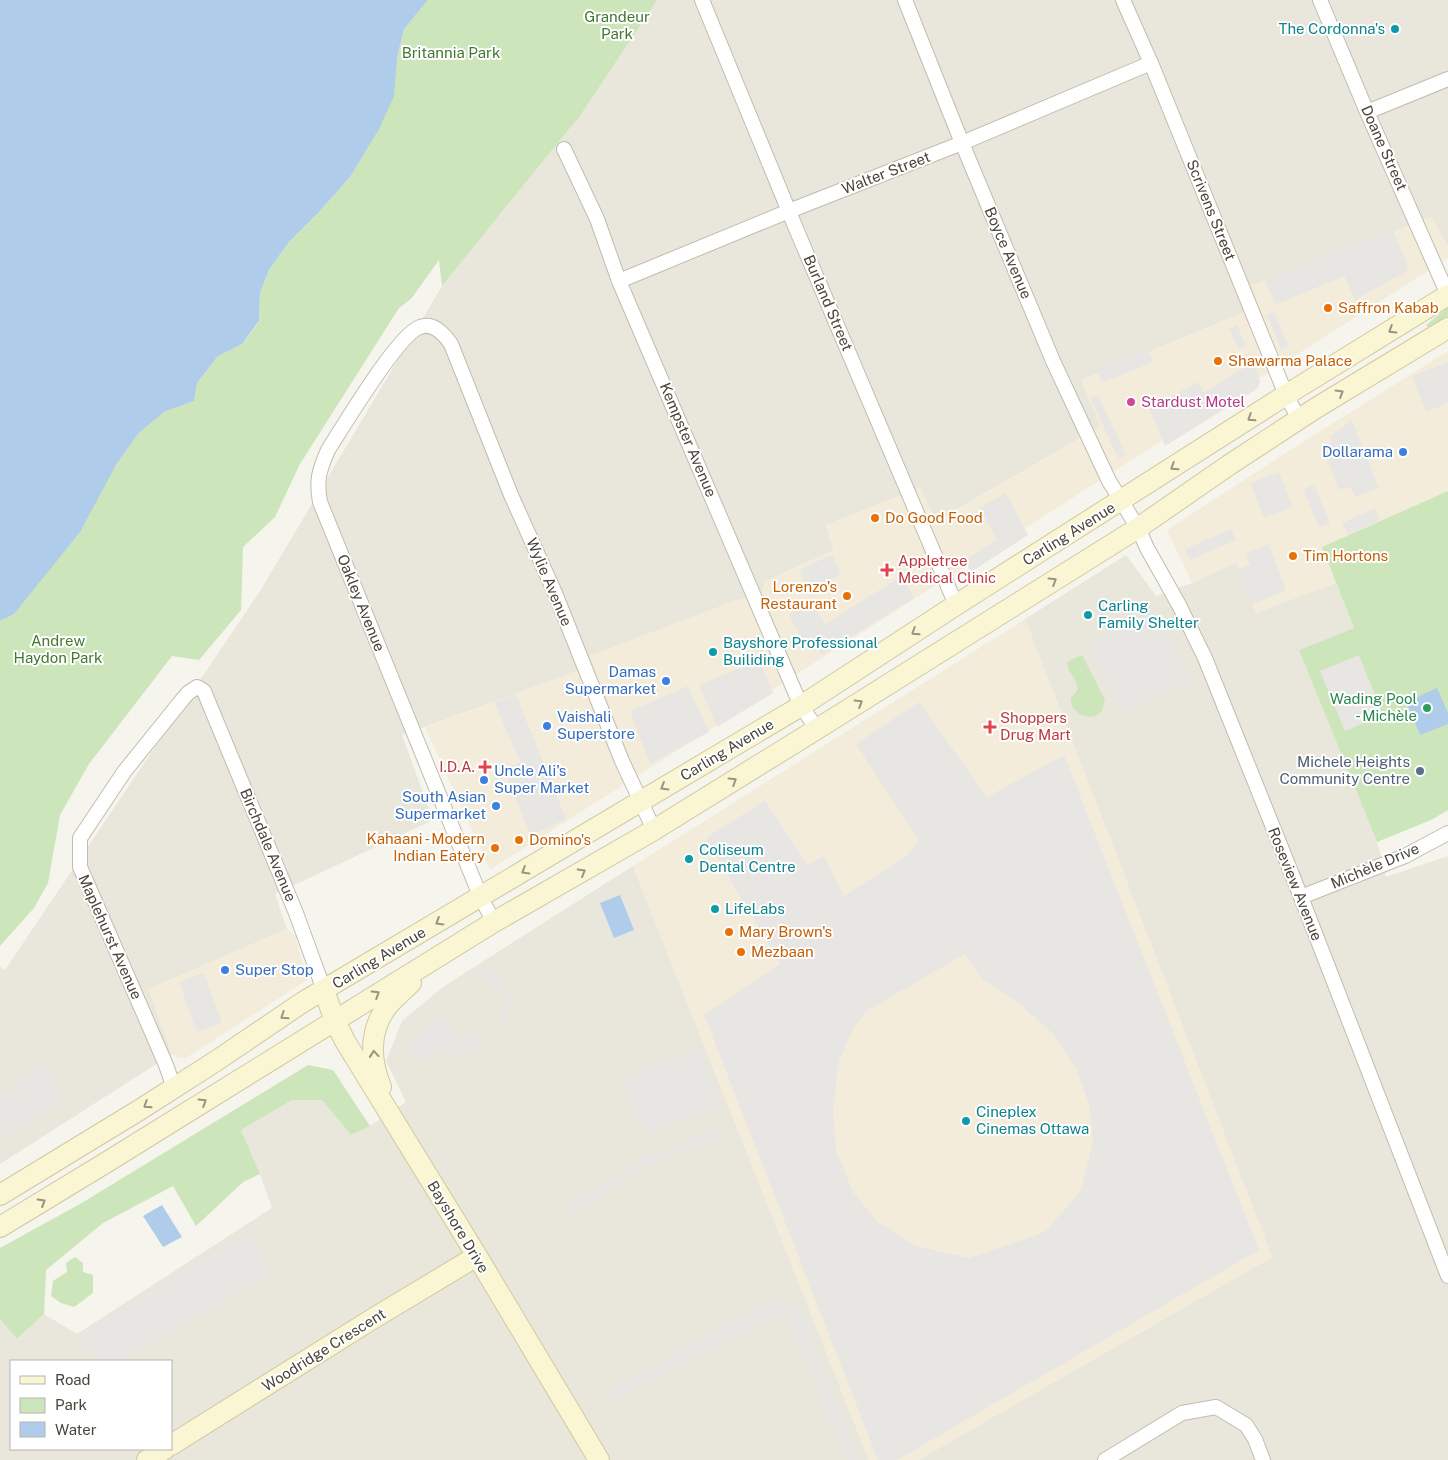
<svg xmlns="http://www.w3.org/2000/svg" width="1448" height="1460" font-family="'Public Sans',sans-serif">
	<style>
		.residential { fill: #e9e6db; fill-rule: evenodd }
		.commercial { fill: #f4ecdb }
		.green { fill: #cde5ba }
		.parking { fill: #e8e6e3; fill-rule: evenodd }
		.water { fill: #b0cceb }
		.lines { fill: none; stroke-linecap: round; stroke-linejoin: round }
		.street-casing { stroke: #c0bcb0; stroke-width: 16 }
		.secondary-casing { stroke: #d0c9a1; stroke-width: 22 }
		.street { stroke: #fff; stroke-width: 14 }
		.secondary { stroke: #faf5d2; stroke-width: 20 }
		.oneway { stroke: #99947f }
		.culture-dot { fill: #0f9aa8; stroke: #fff; stroke-width: 2 }
		.food-dot { fill: #e8710a; stroke: #fff; stroke-width: 2 }
		.hotel-dot { fill: #d1479c; stroke: #fff; stroke-width: 2 }
		.shop-dot { fill: #3f7fe0; stroke: #fff; stroke-width: 2 }
		.health-dot { fill: #e0444e; stroke: #fff; stroke-width: 2 }
		.leisure-dot { fill: #2e9e5b; stroke: #fff; stroke-width: 2 }
		.service-dot { fill: #5c6f8a; stroke: #fff; stroke-width: 2 }
		.labels { text-anchor: middle; stroke-width: 4; stroke-linejoin: round; paint-order: stroke }
		.park-label { font-size: 15px; fill: #447732; stroke: #fff }
		.culture-label { font-size: 15px; fill: #0d838f; stroke: #fff; text-anchor: start }
		.street-label { font-size: 15px; fill: #49453b; stroke: #fff }
		.food-label { font-size: 15px; fill: #c56008; stroke: #fff; text-anchor: start }
		.hotel-label { font-size: 15px; fill: #b23c85; stroke: #fff; text-anchor: start }
		.shop-label { font-size: 15px; fill: #366cbe; stroke: #fff; text-anchor: end }
		.health-label { font-size: 15px; fill: #be3a42; stroke: #fff; text-anchor: start }
		.leisure-label { font-size: 15px; fill: #27864d; stroke: #fff; text-anchor: end }
		.service-label { font-size: 15px; fill: #4e5e75; stroke: #fff; text-anchor: end }
	</style>
	<rect width="100%" height="100%" fill="#f5f4ed"/>
	<!-- residential -->
	<path class="residential" d="M656,0H1448V246L1431,217L1250,286L1259,306L1082,380L1101,426L935,522L920,488L826,525L834,550L764,582V590L590,656L594,665L402,735L433,820L275,894L287,929L149,989L172,1054L0,1164V967L5,970L260,591L442,286L568,131Z
		M1126,555L1156,596L1192,583L1236,562L1256,612L1336,583L1354,628L1299,650L1377,842L1386,877L1448,856V1460H918L1272,1257L1025,619Z
		M633,866L869,1460H0V1319L17,1339L44,1314L77,1334L272,1208L260,1174L241,1130L292,1100H322L351,1135L370,1126L406,1102L386,1061L402,1021L443,987ZM11,1361H171V1449H11Z"/>
	<!-- commercial -->
	<path class="commercial" d="M1431,217L1448,246V258L490,870L425,727L593,665L589,656L763,590L764,582L834,550L826,525L921,488L936,522L1101,426L1081,381L1259,306L1250,286Z
		M1448,351V491L1322,547L1336,583L1256,613L1236,562L1192,583L1167,530L1284,454Z
		M1025,619L1272,1257L918,1460H869L633,866Z
		M287,929L295,936L307,980L186,1058H178L172,1054L148,989Z"/>
	<!-- green -->
	<path class="green" d="M428,0H657L579,117L442,286L439,260L411,299L399,308L300,464L275,517L243,547L241,610L199,660L172,656L89,764L60,815L48,883L34,908L0,946V621L14,614L116,465L138,434L164,412L194,401L197,383L218,356L242,344L259,322L260,293L269,270L289,242L319,212L350,177L397,58L404,29Z
		M1448,307V316L1429,328L1426,325Z
		M1448,491V810L1431,820L1377,842L1299,650L1354,628L1322,547Z
		M1082,655L1105,700C1104,704 1103,709 1101,712C1093,721 1077,716 1072,706C1072,705 1071,700 1071,698L1078,689C1077,679 1067,672 1067,662Z
		M308,1065L333,1070L370,1126L351,1135L322,1100H292L241,1130L260,1174L243,1182L196,1226L173,1186L103,1223L46,1270L44,1314L17,1339L0,1319V1248L80,1204Z
		M75,1257L83,1263V1272L93,1275V1293L74,1307L61,1303L51,1296L53,1281L67,1272L66,1263Z"/>
	<!-- parking -->
	<path class="parking" d="M1393,230L1409,270L1355,300L1344,276L1275,305L1265,280Z
		M1274,312L1289,347L1281,350L1267,315Z
		M1237,325L1246,346L1238,349L1229,329Z
		M1148,350L1153,362L1102,383L1097,370Z
		M1254,362L1260,382L1257,389L1165,446L1149,409L1198,382L1204,392Z
		M1448,362V403L1426,412L1412,376Z
		M1098,395L1126,455L1118,458L1090,398Z
		M1352,420L1379,488L1355,497L1351,488L1348,487L1339,490L1322,446L1332,442L1331,436Z
		M1279,472L1293,507L1264,518L1250,483Z
		M1314,485L1330,523L1319,527L1303,489Z
		M1006,493L1028,535L971,572L964,560L997,540L980,508Z
		M1375,508L1380,520L1348,535L1342,523Z
		M1231,529L1236,540L1190,560L1185,549Z
		M1269,544L1286,591L1252,604L1239,569L1250,565L1245,553Z
		M832,554L841,574L809,593L800,570Z
		M902,576L914,598L822,655L815,646L801,639L789,614L812,602L825,624Z
		M1151,604L1192,680L1121,712L1089,644Z
		M1359,655L1383,715L1345,731L1320,671Z
		M759,660L773,693L717,727L699,685Z
		M688,686L709,732L650,764L630,711Z
		M516,694L566,819L531,836L504,770L520,762L494,702Z
		M919,702L987,797L1064,755L1259,1250L897,1460H878L704,1015L780,964L706,838L765,800L808,866L824,856L844,896L905,857L919,841L856,744ZM965,954L982,979L1021,1005L1053,1034L1076,1069L1089,1104L1093,1141L1081,1190L1045,1232L969,1258L916,1246L878,1222L853,1192L836,1150L833,1111L838,1064L853,1028L868,1010Z
		M489,967L508,980L500,991L481,978Z
		M204,973L222,1023L197,1032L179,982Z
		M504,997L512,998L507,1024L499,1022Z
		M437,1015L461,1040L484,1032L487,1046L450,1057L447,1051L442,1049L423,1062L406,1044Z
		M700,1049L722,1106L647,1135L641,1121L637,1122L621,1079Z
		M42,1065L64,1102L0,1140V1091L6,1088L12,1098L21,1093L14,1082Z
		M718,1128L720,1137L647,1167L570,1216L562,1207L644,1158Z
		M248,1232L271,1273L121,1361H105L83,1349L77,1336Z
		M781,1299L789,1309L802,1310L861,1460H847L788,1318L776,1314L616,1400L611,1389L745,1314Z"/>
	<!-- water -->
	<path class="water" d="M0,0H428L404,29L397,58L394,96L379,129L350,177L319,212L289,242L269,270L260,293L259,321L242,344L218,356L197,383L194,401L164,412L138,434L116,465L80,532L14,614L0,621Z
		M1437,688L1448,713V724L1420,735L1406,702Z
		M620,895L634,930L614,938L600,903Z
		M162,1205L182,1237L163,1247L143,1216Z"/>
	<g class="lines">
		<defs>
			<path id="street" d="M702,0L797,231L956,605
				M905,0L962,143L1053,361L1109,481L1138,528L1147,548L1179,605L1205,658L1301,897L1448,1276
				M1123,0L1151,63L1286,395L1299,419
				M1320,0L1367,112L1448,295
				M1367,112L1448,79
				M564,149L597,219L619,281L801,706L817,729
				M619,281L789,211L962,143L1151,63
				M1301,897L1405,856L1448,833
				M494,922L481,898L320,502C316,480 319,471 328,450C343,427 398,334 420,327C433,322 444,334 451,344L511,495L555,593L622,761L654,830
				M174,1088L166,1065L80,867V838L124,772L182,700L188,693L197,687L204,691L208,701L296,913L324,990
				M1105,1460L1182,1413L1216,1407L1246,1425L1255,1439L1263,1460"/>
			<path id="secondary" d="M324,990L335,1021L345,1041L477,1256L599,1460
				M381,1087C371,1062 369,1034 384,1011C391,1000 402,992 411,983
				M0,1195L141,1109L216,1061L303,1002L801,706L956,605L1286,395L1448,295
				M0,1227L107,1162L494,922L654,830L817,729L1138,528L1229,465L1316,408L1448,328
				M171,1445L374,1318L477,1256
				M147,1460L165,1449"/>
		</defs>
		<!-- street casing -->
		<use href="#street" class="street-casing"/>
		<!-- secondary casing -->
		<use href="#secondary" class="secondary-casing"/>
		<!-- street -->
		<use href="#street" class="street"/>
		<!-- secondary -->
		<use href="#secondary" class="secondary"/>
	</g>
	<!-- one-way arrows -->
	<defs><path id="oneway-chevron" d="M-2-3.5L2.5 0L-2 3.5" fill="none" stroke-width="1.6" stroke-linecap="round" stroke-linejoin="round" transform="scale(1.25)"/></defs>
	<g class="oneway">
		<use href="#oneway-chevron" transform="translate(1392 330) rotate(148)"/>
		<use href="#oneway-chevron" transform="translate(1340 393) rotate(-31)"/>
		<use href="#oneway-chevron" transform="translate(1251 418) rotate(147)"/>
		<use href="#oneway-chevron" transform="translate(1174 467) rotate(147)"/>
		<use href="#oneway-chevron" transform="translate(1053 581) rotate(-32)"/>
		<use href="#oneway-chevron" transform="translate(915 632) rotate(147)"/>
		<use href="#oneway-chevron" transform="translate(859 703) rotate(-32)"/>
		<use href="#oneway-chevron" transform="translate(733 781) rotate(-32)"/>
		<use href="#oneway-chevron" transform="translate(664 787) rotate(150)"/>
		<use href="#oneway-chevron" transform="translate(525 871) rotate(149)"/>
		<use href="#oneway-chevron" transform="translate(582 872) rotate(-30)"/>
		<use href="#oneway-chevron" transform="translate(439 922) rotate(149)"/>
		<use href="#oneway-chevron" transform="translate(376 994) rotate(-32)"/>
		<use href="#oneway-chevron" transform="translate(284 1016) rotate(146)"/>
		<use href="#oneway-chevron" transform="translate(374 1054) rotate(-95)"/>
		<use href="#oneway-chevron" transform="translate(203 1102) rotate(-32)"/>
		<use href="#oneway-chevron" transform="translate(147 1105) rotate(147)"/>
		<use href="#oneway-chevron" transform="translate(42 1202) rotate(-31)"/>
	</g>
	<!-- markers -->
	<g class="culture-dot">
		<circle cx="1395" cy="29" r="5"/>
		<circle cx="1088" cy="615" r="5"/>
		<circle cx="713" cy="652" r="5"/>
		<circle cx="689" cy="859" r="5"/>
		<circle cx="715" cy="909" r="5"/>
		<circle cx="966" cy="1121" r="5"/>
	</g>
	<g class="food-dot">
		<circle cx="1328" cy="308" r="5"/>
		<circle cx="1218" cy="361" r="5"/>
		<circle cx="875" cy="518" r="5"/>
		<circle cx="1293" cy="556" r="5"/>
		<circle cx="847" cy="596" r="5"/>
		<circle cx="519" cy="840" r="5"/>
		<circle cx="495" cy="848" r="5"/>
		<circle cx="729" cy="932" r="5"/>
		<circle cx="741" cy="952" r="5"/>
	</g>
	<circle class="hotel-dot" cx="1131" cy="402" r="5"/>
	<g class="shop-dot">
		<circle cx="1403" cy="452" r="5"/>
		<circle cx="666" cy="681" r="5"/>
		<circle cx="547" cy="726" r="5"/>
		<circle cx="484" cy="780" r="5"/>
		<circle cx="496" cy="806" r="5"/>
		<circle cx="225" cy="970" r="5"/>
	</g>
	<g class="health-dot">
		<path d="M884.5 562.5h5v5h5v5h-5v5h-5v-5h-5v-5h5z"/>
		<path d="M987.5 719.5h5v5h5v5h-5v5h-5v-5h-5v-5h5z"/>
		<path d="M482.5 759.5h5v5h5v5h-5v5h-5v-5h-5v-5h5z"/>
	</g>
	<circle class="leisure-dot" cx="1427" cy="708" r="5"/>
	<circle class="service-dot" cx="1420" cy="771" r="5"/>
	<g class="labels">
		<!-- park labels -->
		<g class="park-label">
			<text x="617" y="22">Grandeur<tspan x="617" dy="17">Park</tspan></text>
			<text x="451" y="58">Britannia Park</text>
			<text x="58" y="646">Andrew<tspan x="58" dy="17">Haydon Park</tspan></text>
		</g>
		<!-- culture labels -->
		<g class="culture-label">
			<text x="1385" y="34" text-anchor="end">The Cordonna's</text>
			<text x="1098" y="611">Carling<tspan x="1098" dy="17">Family Shelter</tspan></text>
			<text x="723" y="648">Bayshore Professional<tspan x="723" dy="17">Builiding</tspan></text>
			<text x="699" y="855">Coliseum<tspan x="699" dy="17">Dental Centre</tspan></text>
			<text x="725" y="914">LifeLabs</text>
			<text x="976" y="1117">Cineplex<tspan x="976" dy="17">Cinemas Ottawa</tspan></text>
		</g>
		<!-- street labels -->
		<g class="street-label">
			<text transform="translate(1384 148) rotate(66)" y="5">Doane Street</text>
			<text transform="translate(886 173) rotate(-21)" y="5">Walter Street</text>
			<text transform="translate(1211 210) rotate(68)" y="5">Scrivens Street</text>
			<text transform="translate(1008 253) rotate(67)" y="5">Boyce Avenue</text>
			<text transform="translate(828 303) rotate(67)" y="5">Burland Street</text>
			<text transform="translate(688 440) rotate(67)" y="5">Kempster Avenue</text>
			<text transform="translate(1069 534) rotate(-32)" y="5">Carling Avenue</text>
			<text transform="translate(549 582) rotate(67)" y="5">Wylie Avenue</text>
			<text transform="translate(361 603) rotate(68)" y="5">Oakley Avenue</text>
			<text transform="translate(727 750) rotate(-31)" y="5">Carling Avenue</text>
			<text transform="translate(268 845) rotate(67)" y="5">Birchdale Avenue</text>
			<text transform="translate(1375 866) rotate(-23)" y="5">Michèle Drive</text>
			<text transform="translate(1295 884) rotate(68)" y="5">Roseview Avenue</text>
			<text transform="translate(110 937) rotate(66)" y="5">Maplehurst Avenue</text>
			<text transform="translate(379 958) rotate(-31)" y="5">Carling Avenue</text>
			<text transform="translate(458 1227) rotate(59)" y="5">Bayshore Drive</text>
			<text transform="translate(324 1350) rotate(-32)" y="5">Woodridge Crescent</text>
		</g>
		<!-- food labels -->
		<g class="food-label">
			<text x="1338" y="313">Saffron Kabab</text>
			<text x="1228" y="366">Shawarma Palace</text>
			<text x="885" y="523">Do Good Food</text>
			<text x="1303" y="561">Tim Hortons</text>
			<text x="837" y="592" text-anchor="end">Lorenzo's<tspan x="837" dy="17">Restaurant</tspan></text>
			<text x="485" y="844" text-anchor="end">Kahaani - Modern<tspan x="485" dy="17">Indian Eatery</tspan></text>
			<text x="529" y="845">Domino's</text>
			<text x="739" y="937">Mary Brown's</text>
			<text x="751" y="957">Mezbaan</text>
		</g>
		<!-- hotel labels -->
		<g class="hotel-label">
			<text x="1141" y="407">Stardust Motel</text>
		</g>
		<!-- shop labels -->
		<g class="shop-label">
			<text x="1393" y="457">Dollarama</text>
			<text x="656" y="677">Damas<tspan x="656" dy="17">Supermarket</tspan></text>
			<text x="557" y="722" text-anchor="start">Vaishali<tspan x="557" dy="17">Superstore</tspan></text>
			<text x="494" y="776" text-anchor="start">Uncle Ali's<tspan x="494" dy="17">Super Market</tspan></text>
			<text x="486" y="802">South Asian<tspan x="486" dy="17">Supermarket</tspan></text>
			<text x="235" y="975" text-anchor="start">Super Stop</text>
		</g>
		<!-- health labels -->
		<g class="health-label">
			<text x="898" y="566">Appletree<tspan x="898" dy="17">Medical Clinic</tspan></text>
			<text x="1000" y="723">Shoppers<tspan x="1000" dy="17">Drug Mart</tspan></text>
			<text x="475" y="772" text-anchor="end">I.D.A.</text>
		</g>
		<!-- leisure labels -->
		<g class="leisure-label">
			<text x="1417" y="704">Wading Pool<tspan x="1417" dy="17">- Michèle</tspan></text>
		</g>
		<!-- service labels -->
		<g class="service-label">
			<text x="1410" y="767">Michele Heights<tspan x="1410" dy="17">Community Centre</tspan></text>
		</g>
	</g>
	<!-- legend -->
	<rect x="10" y="1360" width="162" height="90" fill="#ffffff" stroke="#b6b5b1"/>
	<rect x="20" y="1376" width="25" height="8" fill="#faf5d2" stroke="#b6b5b1"/>
	<text x="55" y="1385" font-size="15" fill="#49453b">Road</text>
	<rect x="20" y="1398" width="25" height="15" fill="#cde5ba" stroke="#b6b5b1"/>
	<text x="55" y="1410" font-size="15" fill="#49453b">Park</text>
	<rect x="20" y="1422" width="25" height="15" fill="#b0cceb" stroke="#b6b5b1"/>
	<text x="55" y="1435" font-size="15" fill="#49453b">Water</text>
</svg>
